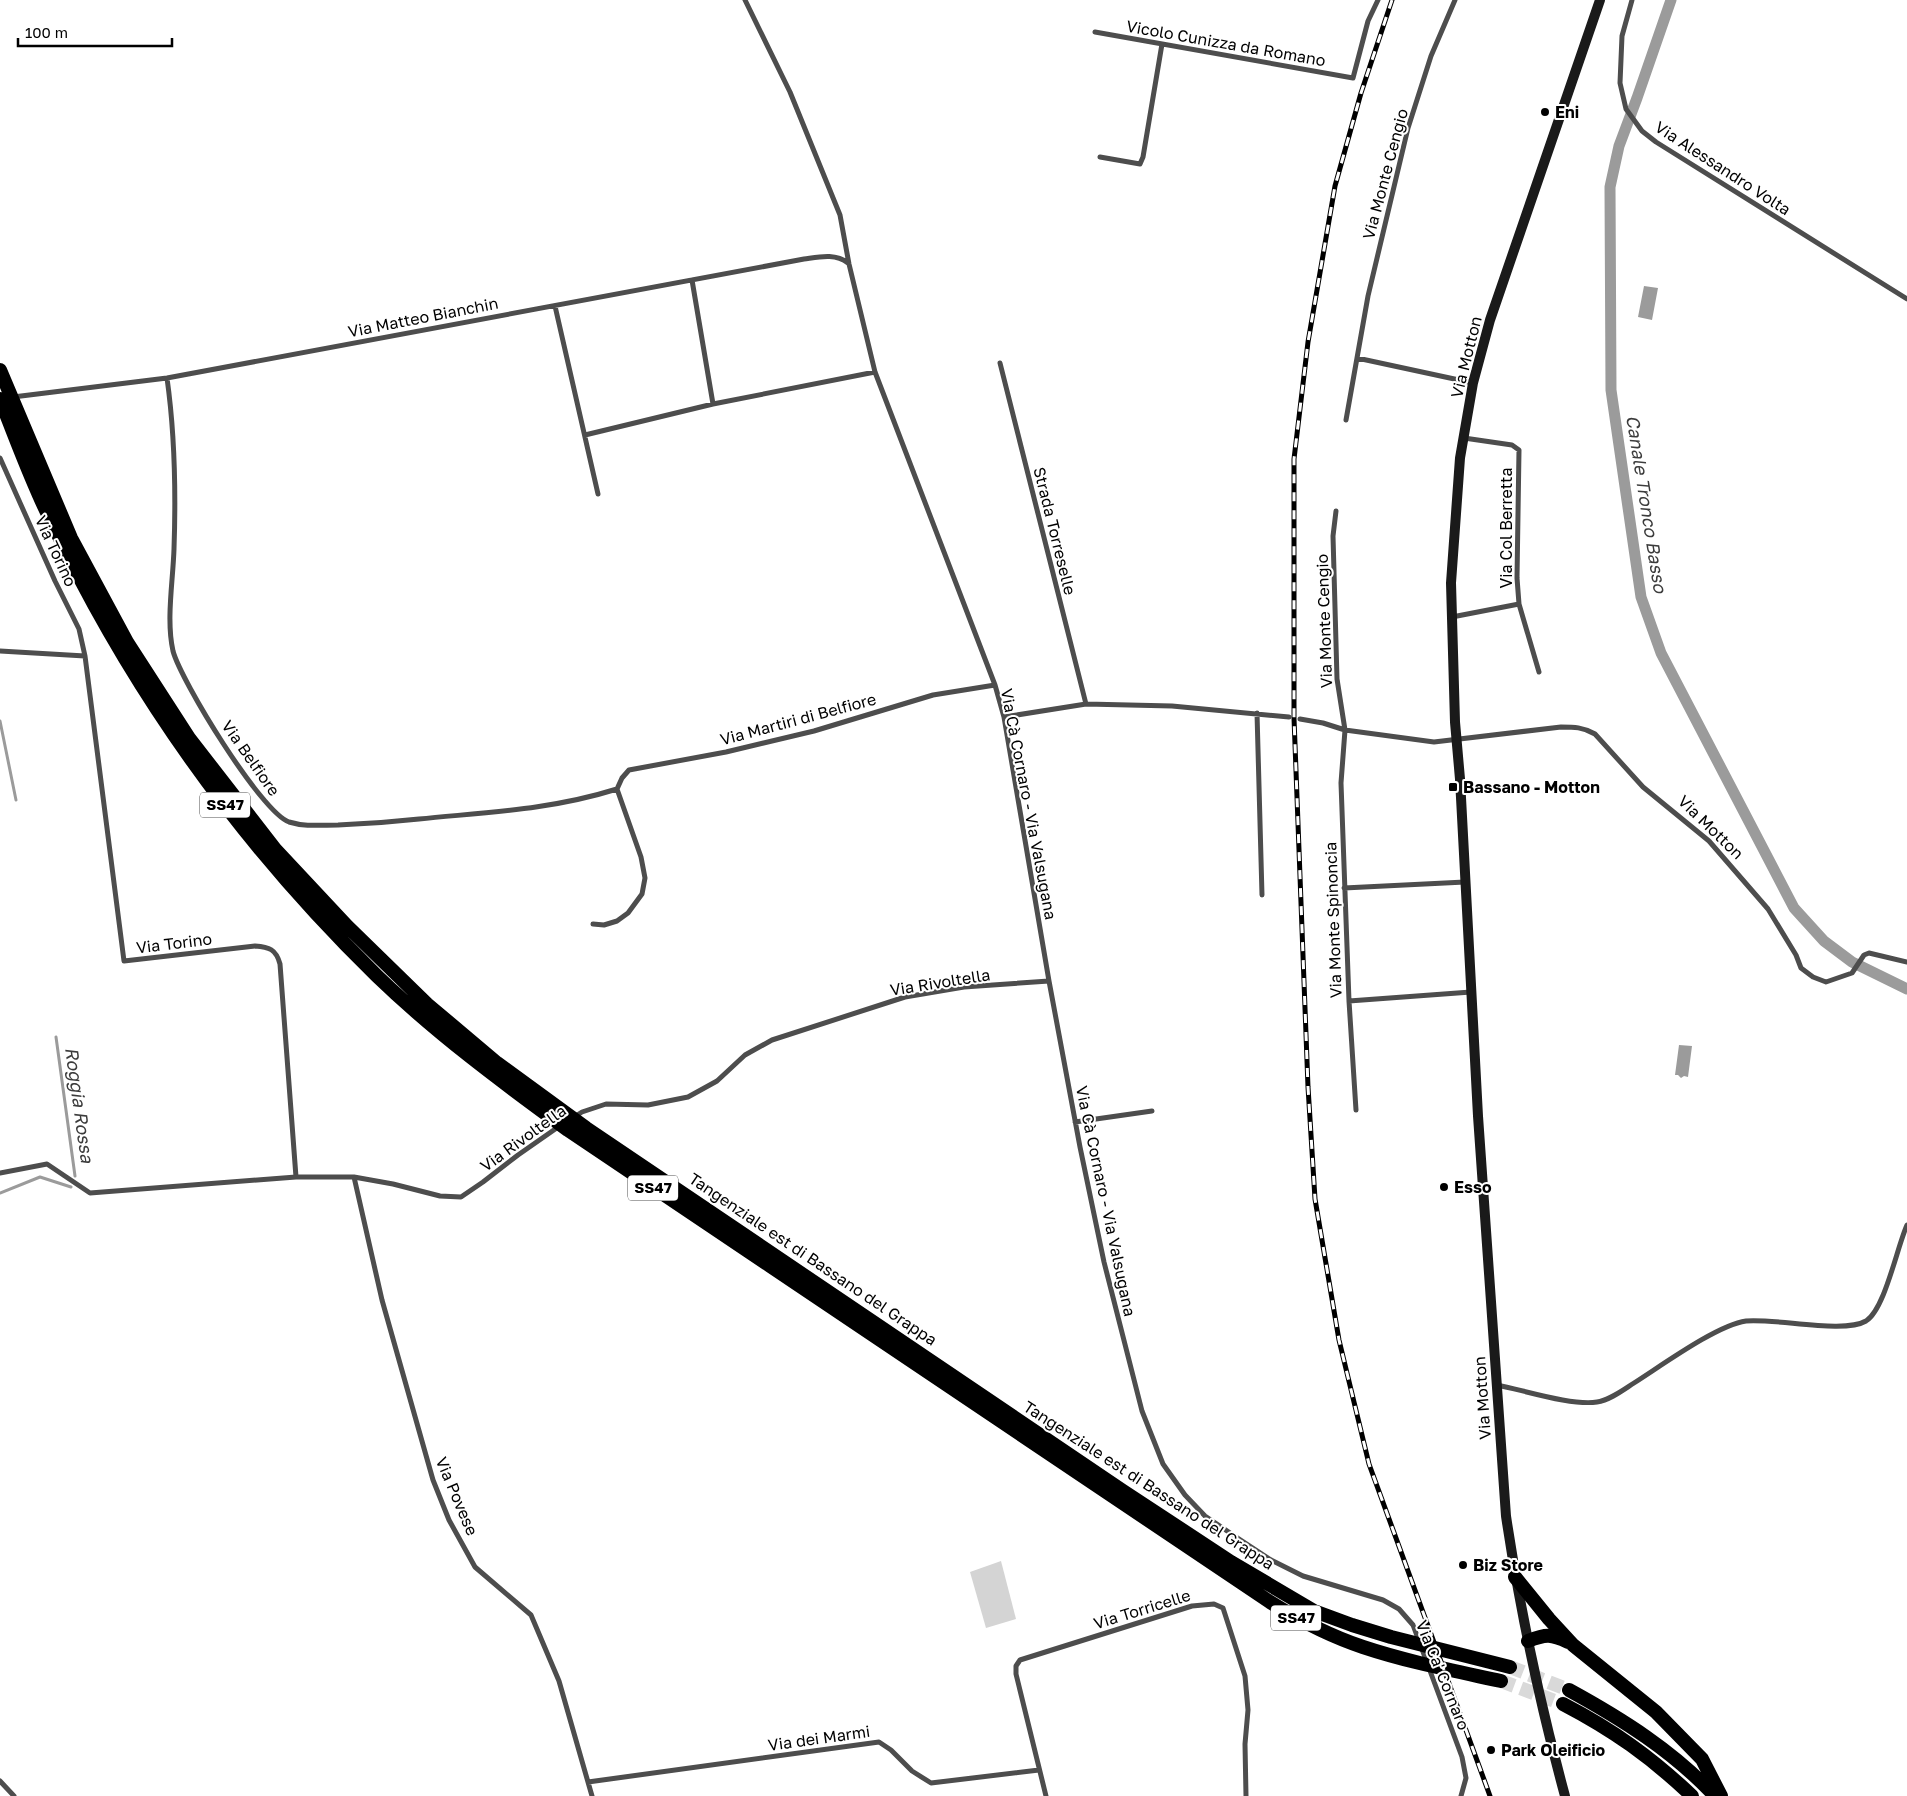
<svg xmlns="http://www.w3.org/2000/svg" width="1907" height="1796" font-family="'Golos Text',sans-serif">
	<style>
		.green { fill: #d4d4d4 }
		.water { fill: #9b9b9b }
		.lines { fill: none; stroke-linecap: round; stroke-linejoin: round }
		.stream { stroke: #9b9b9b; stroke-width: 3 }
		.canal { stroke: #9b9b9b; stroke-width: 11 }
		.trunk-tunnel { stroke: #d9d9d9; stroke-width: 14; stroke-dasharray: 14 7; stroke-linecap: butt }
		.minor { stroke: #4d4d4d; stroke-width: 5 }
		.secondary { stroke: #1a1a1a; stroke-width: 10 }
		.trunk { stroke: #000; stroke-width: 14 }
		.rail-casing { stroke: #000; stroke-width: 5 }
		.rail { stroke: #fff; stroke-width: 3; stroke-dasharray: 9; stroke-linecap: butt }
		.poi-dot { fill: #000; stroke: #fff; stroke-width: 2 }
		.labels { text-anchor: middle; stroke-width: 4; stroke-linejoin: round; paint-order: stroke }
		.shield { fill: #fff; stroke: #4c4c4c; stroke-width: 1 }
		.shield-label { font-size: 15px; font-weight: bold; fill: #000 }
		.street-label { font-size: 16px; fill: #000; stroke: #fff }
		.poi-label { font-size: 16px; font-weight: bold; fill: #000; stroke: #fff; text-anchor: start }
		.water-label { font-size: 18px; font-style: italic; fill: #3c3c3c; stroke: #fff }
	</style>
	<rect width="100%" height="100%" fill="#fff"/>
	<!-- green -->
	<path class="green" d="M1001,1561L1016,1619L986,1628L970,1572Z"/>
	<!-- water -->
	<path class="water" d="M1644,286L1658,288L1652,320L1638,317Z
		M1679,1045L1692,1046L1688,1077L1684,1076L1681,1078L1678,1075H1675Z"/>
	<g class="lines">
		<!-- stream -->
		<path class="stream" d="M0,721L16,800
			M56,1037L75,1176
			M0,1193L40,1177L71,1187"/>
		<!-- canal -->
		<path class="canal" d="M1671,0L1637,98L1619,146L1610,187L1611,390L1641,597L1661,653L1794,908L1824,941L1852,962L1907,989"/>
		<!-- trunk-tunnel -->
		<path class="trunk-tunnel" d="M1510,1667L1569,1690
			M1501,1681L1563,1704"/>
		<!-- minor -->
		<path class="minor" d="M745,0L790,92L840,215L849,264L875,372L995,685L1004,717L1049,981L1080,1147L1104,1262L1142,1411L1163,1464L1185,1495L1205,1516L1236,1537L1271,1560L1303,1576L1383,1600L1399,1609L1413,1625L1462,1757L1466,1778L1461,1796
			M1632,0L1622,36L1620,83L1626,109L1642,131L1656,142L1907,299
			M1095,32L1353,78L1368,21L1378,0
			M1100,157L1140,164L1143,157L1162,44
			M692,280L713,404
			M555,306L598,494
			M1357,358L1473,383
			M1000,363L1086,704
			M167,378C175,435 176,491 174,549C173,581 166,620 173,651C181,681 261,812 289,822C305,827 321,825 338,825C365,824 392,822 419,819C488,812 550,810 617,789
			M13,397L167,378L804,259C819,257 835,253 848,263
			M1346,420L1368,296L1408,128L1431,56L1455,0
			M585,435L713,404L875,372
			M1464,438L1512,445L1519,450L1517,578L1519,604L1539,672
			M0,458L55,581L79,629L85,656L124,961L255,946C269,947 276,949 280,964L296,1177
			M1336,511L1333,536L1337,679L1345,730L1341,783L1349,1001L1356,1110
			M1452,617L1519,604
			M0,651L85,656
			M1257,713L1262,895
			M1004,717L1086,704L1172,706L1289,717
			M1300,719L1323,723L1345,730L1434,742L1561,727C1574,727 1583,727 1595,734L1643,787L1709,841L1768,909L1796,955L1801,968L1813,977L1826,982L1852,973L1864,955L1869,953L1907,962
			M617,789L622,778L629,770L726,752L814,731L933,695L995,685
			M1344,888L1465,882
			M593,924L604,925L617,921L628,913L642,894L645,878L641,857L617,789
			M1349,1001L1471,992
			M574,1117L582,1112L606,1104L648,1105L688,1097L717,1081L745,1055L772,1040L905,997L964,987L1049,981
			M1075,1122L1152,1111
			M0,1173L47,1164L90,1193L296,1177H354L393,1184L440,1196L461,1197L483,1182L518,1155L561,1125
			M354,1177L382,1300L433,1480L449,1520L475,1567L531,1615L559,1681L592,1796
			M1497,1385C1523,1390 1572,1406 1597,1402C1610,1400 1623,1390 1634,1383C1661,1366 1717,1325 1746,1321C1776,1318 1844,1334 1866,1321C1885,1309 1897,1247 1907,1225
			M0,1781L14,1796
			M588,1782L879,1742L891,1750L912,1771L931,1783L1039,1770
			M1046,1796L1016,1674V1666L1020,1660L1192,1606L1214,1604L1223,1608L1245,1676L1248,1710L1245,1744L1246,1796"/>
		<!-- secondary -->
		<path class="secondary" d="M1565,1796C1540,1704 1520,1610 1506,1516L1478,1116L1460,779L1455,722L1451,583L1460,458L1473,383L1490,320L1600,0"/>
		<!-- trunk -->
		<path class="trunk" d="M0,370L71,538L127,642L189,738L275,849L347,926L427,1004L497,1063L586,1128L1123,1491L1231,1562L1314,1611L1352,1625L1391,1637L1510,1667
			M0,399C13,431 25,464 39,495C47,514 57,532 66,551C145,709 251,853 377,976C436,1033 502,1082 568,1130L1270,1602C1299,1620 1330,1636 1363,1647C1408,1662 1455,1671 1501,1681
			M1515,1577L1549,1619L1573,1645L1656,1712L1702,1759L1721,1796
			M1528,1641C1546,1634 1551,1634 1568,1642
			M1569,1690C1622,1719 1673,1751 1715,1796
			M1563,1704C1613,1730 1651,1757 1692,1796"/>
		<defs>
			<path id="rail" d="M1392,0L1361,93L1335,186L1308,342L1294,459V718L1308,1087L1315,1199L1339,1340L1369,1464L1490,1796"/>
		</defs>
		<!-- rail casing -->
		<use href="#rail" class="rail-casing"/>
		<!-- rail -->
		<use href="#rail" class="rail"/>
	</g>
	<!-- markers -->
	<g class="poi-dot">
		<circle cx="1545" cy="112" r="5"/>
		<rect x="1448" y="782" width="10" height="10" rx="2.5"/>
		<circle cx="1444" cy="1187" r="5"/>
		<circle cx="1463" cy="1565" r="5"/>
		<circle cx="1491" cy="1750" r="5"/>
	</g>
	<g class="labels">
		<!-- shield labels -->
		<g class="shield">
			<rect x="200" y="792.5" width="50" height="25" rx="4"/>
			<rect x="628" y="1175.5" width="50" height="25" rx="4"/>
			<rect x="1271" y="1605.5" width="50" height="25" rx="4"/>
		</g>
		<g class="shield-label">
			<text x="225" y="810">SS47</text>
			<text x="653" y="1193">SS47</text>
			<text x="1296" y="1623">SS47</text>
		</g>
		<!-- street labels -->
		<g class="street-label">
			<text transform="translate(1226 43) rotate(10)" y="6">Vicolo Cunizza da Romano</text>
			<text transform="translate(1723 168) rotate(33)" y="6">Via Alessandro Volta</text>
			<text transform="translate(1385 174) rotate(-75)" y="6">Via Monte Cengio</text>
			<text transform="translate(423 317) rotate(-11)" y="6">Via Matteo Bianchin</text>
			<text transform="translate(1466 357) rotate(-76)" y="6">Via Motton</text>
			<text transform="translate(1506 528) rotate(-90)" y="6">Via Col Berretta</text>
			<text transform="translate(1055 531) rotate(76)" y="6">Strada Torreselle</text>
			<text transform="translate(56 551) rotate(65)" y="6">Via Torino</text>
			<text transform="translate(1324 621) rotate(-92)" y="6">Via Monte Cengio</text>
			<text transform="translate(798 719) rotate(-15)" y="6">Via Martiri di Belfiore</text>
			<text transform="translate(251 758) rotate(55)" y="6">Via Belfiore</text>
			<text transform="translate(1029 804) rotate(79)" y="6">Via Cà Cornaro - Via Valsugana</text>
			<text transform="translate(1711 827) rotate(44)" y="6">Via Motton</text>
			<text transform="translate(1333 920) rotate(-92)" y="6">Via Monte Spinoncia</text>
			<text transform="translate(174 943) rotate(-7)" y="6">Via Torino</text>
			<text transform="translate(940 982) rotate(-9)" y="6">Via Rivoltella</text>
			<text transform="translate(523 1138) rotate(-36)" y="6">Via Rivoltella</text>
			<text transform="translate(1106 1201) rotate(78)" y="6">Via Cà Cornaro - Via Valsugana</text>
			<text transform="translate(813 1259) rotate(34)" y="6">Tangenziale est di Bassano del Grappa</text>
			<text transform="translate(1482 1398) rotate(-94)" y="6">Via Motton</text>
			<text transform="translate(1149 1485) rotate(33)" y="6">Tangenziale est di Bassano del Grappa</text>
			<text transform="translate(457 1496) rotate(67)" y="6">Via Povese</text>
			<text transform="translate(1142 1609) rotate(-17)" y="6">Via Torricelle</text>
			<text transform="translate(1443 1675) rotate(68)" y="6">Via Ca' Cornaro</text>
			<text transform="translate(819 1738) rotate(-8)" y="6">Via dei Marmi</text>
		</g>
		<!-- poi labels -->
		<g class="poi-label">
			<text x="1555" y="118">Eni</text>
			<text x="1463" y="793">Bassano - Motton</text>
			<text x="1454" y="1193">Esso</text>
			<text x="1473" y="1571">Biz Store</text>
			<text x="1501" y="1756">Park Oleificio</text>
		</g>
		<!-- water labels -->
		<g class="water-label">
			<text transform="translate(1646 504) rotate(81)" y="6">Canale Tronco Basso</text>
			<text transform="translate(79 1105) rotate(82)" y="6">Roggia Rossa</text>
		</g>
	</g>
	<!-- scale -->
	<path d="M18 38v8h154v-8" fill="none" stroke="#000000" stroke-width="2.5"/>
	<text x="25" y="38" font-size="15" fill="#000000" stroke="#ffffff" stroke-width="4" paint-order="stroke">100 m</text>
</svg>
